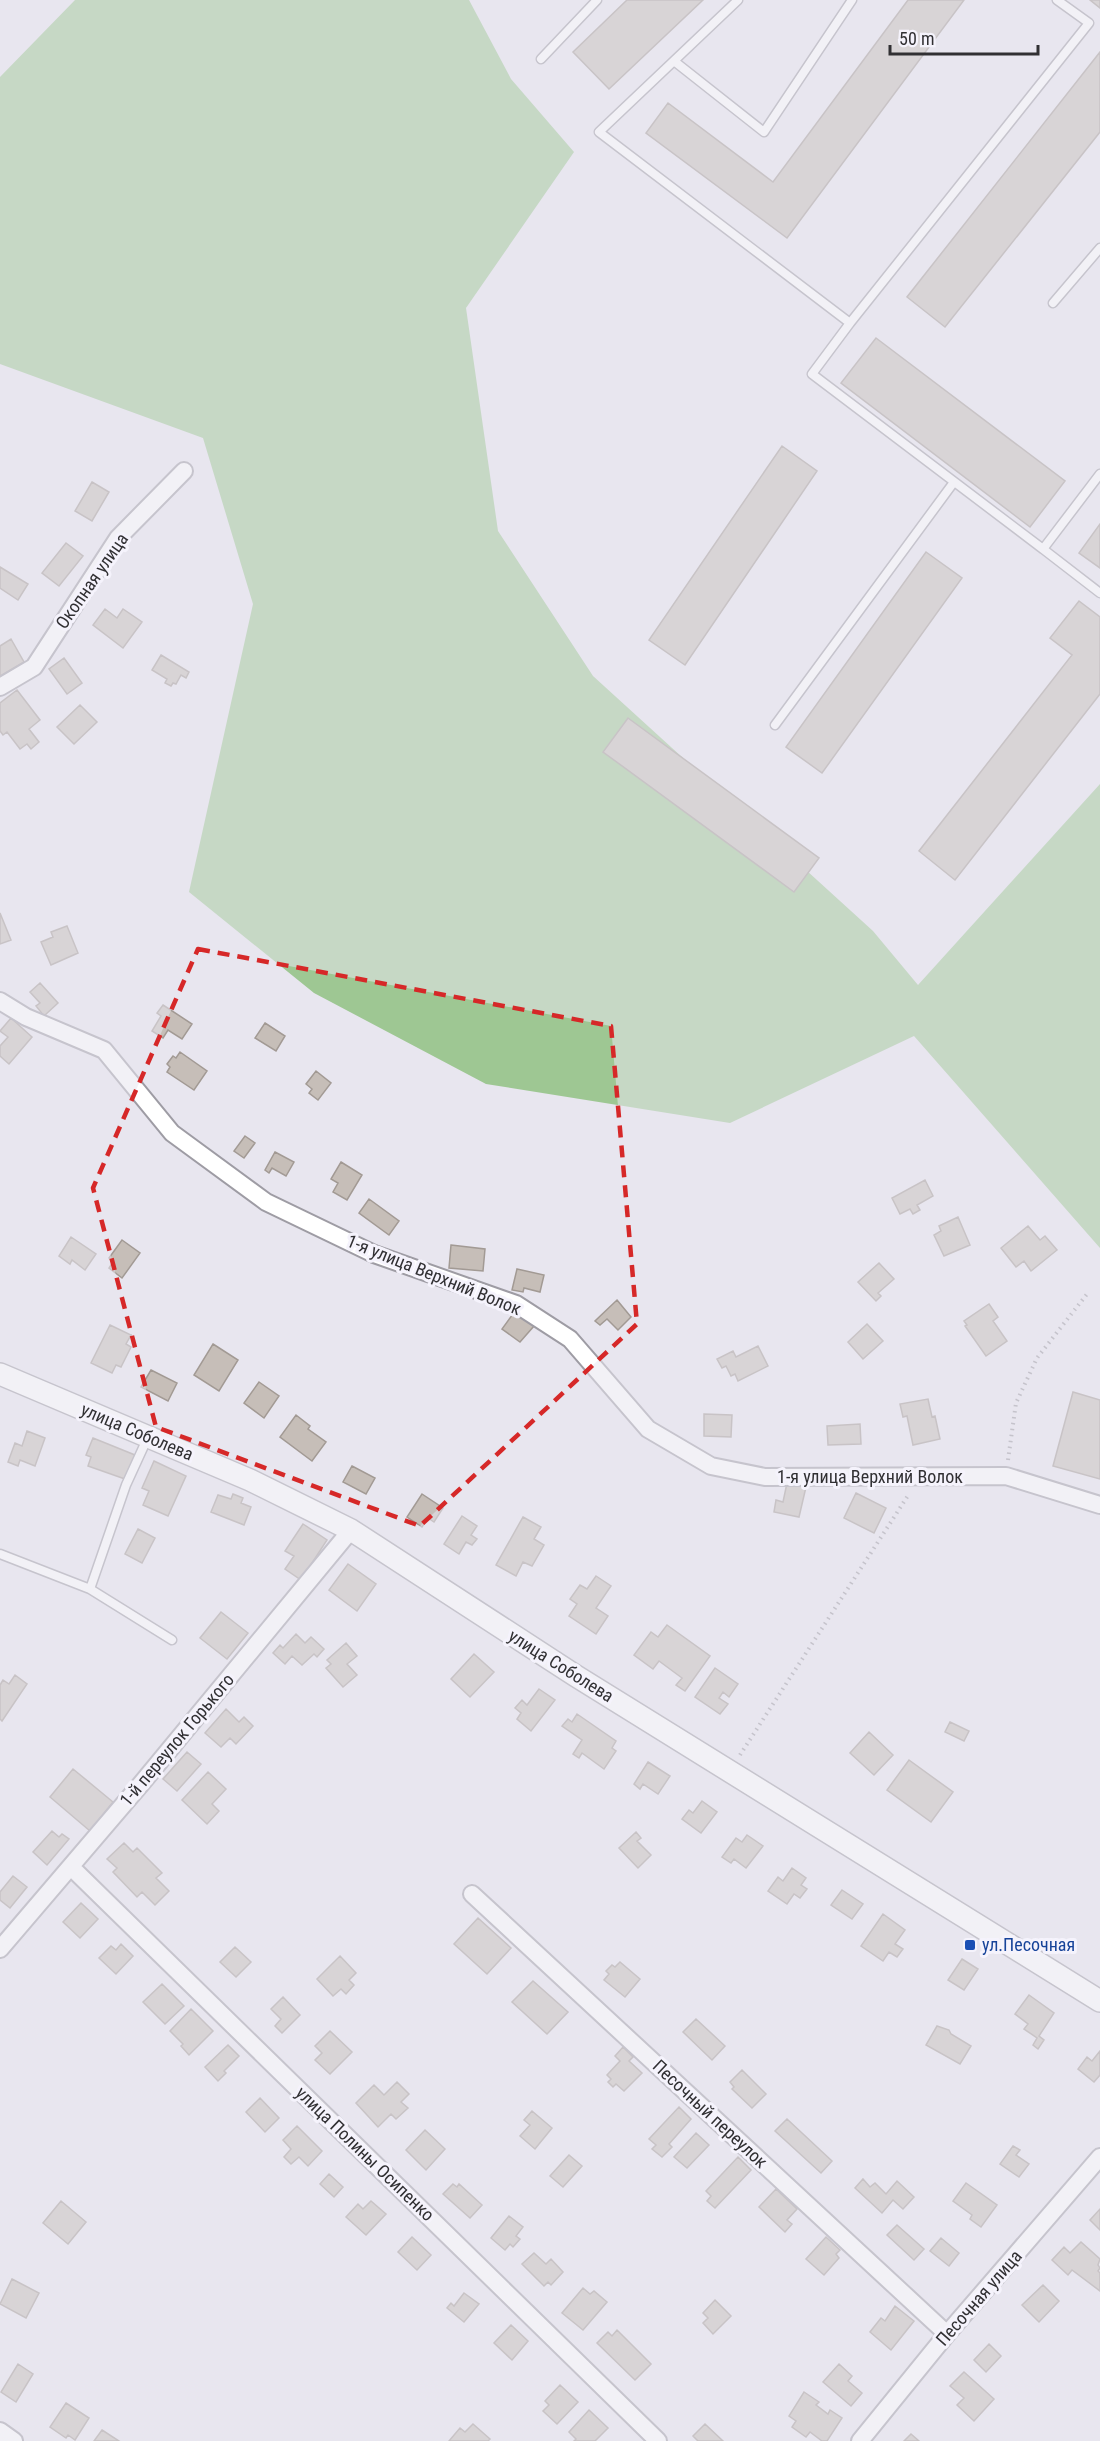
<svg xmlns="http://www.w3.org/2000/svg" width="1100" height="2441" font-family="'Roboto Condensed',sans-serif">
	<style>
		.green { fill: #9ec793 }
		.building { fill: #c6beb8; stroke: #a29a94; stroke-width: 1.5 }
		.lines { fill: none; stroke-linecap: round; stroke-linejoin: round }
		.service-casing { stroke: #9e9ca4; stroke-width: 11 }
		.minor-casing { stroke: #9e9ca4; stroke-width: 20 }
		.tertiary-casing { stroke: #9e9ca4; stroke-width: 24 }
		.path { stroke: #9c9aa1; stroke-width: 4; stroke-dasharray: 1.5 4.5; stroke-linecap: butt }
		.service { stroke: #fff; stroke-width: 8 }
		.minor { stroke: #fff; stroke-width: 16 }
		.tertiary { stroke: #fff; stroke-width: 21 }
		.marked { fill: none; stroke: #d62828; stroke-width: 4.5; stroke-dasharray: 12 8; stroke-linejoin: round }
		.transit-dot { fill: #1a4fb4; stroke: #f5f3fc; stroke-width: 2 }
		.labels { text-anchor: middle; stroke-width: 6; stroke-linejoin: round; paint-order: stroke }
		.street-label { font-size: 18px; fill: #313033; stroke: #f5f3fc }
		.transit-label { font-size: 18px; fill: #164399; stroke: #f5f3fc; text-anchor: start }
	</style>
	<rect width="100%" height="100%" fill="#e8e6ef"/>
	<!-- green -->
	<path class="green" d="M75,0H469L511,79L574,152L466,308L498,531L593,676L873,931L918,985L1100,784V1248L914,1036L730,1123L486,1084L314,993L189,892L253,604L203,438L0,364V77Z"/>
	<!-- building -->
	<path class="building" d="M627,0H703L609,89L573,52Z
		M908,0H964L787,238L646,133L668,103L773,182Z
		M1090,0H1100V8Z
		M1100,52V132L945,327L907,297Z
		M876,338L1065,481L1030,527L841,383Z
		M782,446L817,471L685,665L649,640Z
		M92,482L109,492L92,521L75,511Z
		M1100,524V568L1079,553Z
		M66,543L83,556L59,586L42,573Z
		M926,552L962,578L822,773L786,747Z
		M0,567L28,584L18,600L0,588Z
		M1079,601L1100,617V694L955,880L919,851L1072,655L1050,638Z
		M105,609L117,618L123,609L142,622L123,648L93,625Z
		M11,639L24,662L0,676V646Z
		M161,655L189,672L186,678L181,675L176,684L173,683L171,686L165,683L167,679L152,670Z
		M64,658L82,683L67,694L49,669Z
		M17,690L40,720L29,729L39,742L31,749L27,744L20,749L7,732L3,735L0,731V703Z
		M80,705L97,722L74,744L57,727Z
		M628,718L819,858L794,892L603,752Z
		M0,913L11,940L0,944Z
		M67,926L78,953L51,965L41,942L53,937L51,932Z
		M40,983L58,1003L44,1016L36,1006L40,1003L30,992Z
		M163,1005L192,1024L182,1039L168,1030L163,1038L152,1031L161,1016L157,1013Z
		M11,1018L32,1037L9,1064L0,1056V1046L8,1037L0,1031Z
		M265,1023L285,1036L276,1051L255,1038Z
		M180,1052L207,1071L194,1090L167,1072L170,1067L167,1064L173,1056L176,1058Z
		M316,1071L331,1083L318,1100L309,1093L312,1089L306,1084Z
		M245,1136L255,1143L244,1158L234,1151Z
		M275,1152L294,1162L286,1176L272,1168L269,1173L265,1170Z
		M341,1162L362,1175L347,1200L333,1192L338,1183L331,1179Z
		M925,1180L933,1196L917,1205L920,1210L913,1214L910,1209L900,1214L892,1198Z
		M369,1199L399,1221L389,1235L359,1213Z
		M958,1217L970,1245L944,1256L934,1235L941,1231L939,1226Z
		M1028,1226L1040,1240L1045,1236L1057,1250L1031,1271L1024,1261L1016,1267L1001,1248Z
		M71,1237L96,1254L85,1270L72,1260L70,1264L59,1256Z
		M122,1240L140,1253L122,1278L109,1268L113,1262L109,1258Z
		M451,1245L485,1249L483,1271L449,1268Z
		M879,1263L894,1279L878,1293L881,1296L876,1301L858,1282Z
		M517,1269L544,1275L540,1292L524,1288L523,1292L512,1290Z
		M617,1300L631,1317L618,1330L607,1319L600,1325L595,1321Z
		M989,1304L998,1317L993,1321L1007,1341L986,1356L965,1326L967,1325L964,1321Z
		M515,1311L534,1326L520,1342L502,1329Z
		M867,1324L883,1341L863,1359L848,1342Z
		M110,1325L131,1335L126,1344L131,1347L121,1367L116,1365L112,1373L91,1363Z
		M213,1344L238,1360L219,1391L194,1375Z
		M758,1346L768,1366L738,1381L735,1374L731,1376L726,1366L722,1368L717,1359L733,1351L736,1357Z
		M151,1370L177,1383L168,1401L141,1387Z
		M259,1382L279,1396L264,1418L244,1403Z
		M1073,1392L1100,1400V1479L1053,1466Z
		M928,1399L932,1417L935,1416L940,1439L913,1445L907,1416L903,1417L900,1404Z
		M704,1414L732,1415L731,1437L704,1436Z
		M296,1415L310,1426L308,1429L326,1442L312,1461L280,1437Z
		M860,1424L861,1444L828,1445L827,1426Z
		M27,1431L45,1438L35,1466L20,1460L18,1466L8,1462L15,1443L22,1446Z
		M93,1438L135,1455L125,1479L88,1466L91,1457L86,1455Z
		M154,1461L186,1476L168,1516L143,1505L149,1491L142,1488Z
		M352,1466L375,1478L366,1494L343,1482Z
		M787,1483L806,1487L799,1517L774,1512L776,1500L783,1502Z
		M856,1493L886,1508L874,1533L844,1518Z
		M233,1494L243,1498L241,1503L251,1507L244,1525L211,1512L218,1495L231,1499Z
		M422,1494L443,1508L434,1522L428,1518L422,1527L407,1517Z
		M462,1516L477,1526L471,1535L477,1539L472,1545L466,1542L459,1554L444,1544Z
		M523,1517L541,1527L534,1539L544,1545L532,1566L523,1562L516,1576L496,1565Z
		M303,1524L327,1540L301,1580L285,1569L294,1556L285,1551Z
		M138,1529L155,1538L142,1563L125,1554Z
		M348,1564L376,1584L357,1611L329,1590Z
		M596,1576L611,1586L596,1608L608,1616L596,1634L569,1616L577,1604L570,1599L580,1585L587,1589Z
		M221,1612L248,1633L227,1659L200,1638Z
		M667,1625L710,1656L685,1691L676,1685L682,1678L659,1661L653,1669L634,1655L651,1632L658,1637Z
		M296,1634L305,1643L311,1637L324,1649L317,1657L314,1654L302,1665L292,1656L285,1664L273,1653L280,1645L283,1648Z
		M346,1643L357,1656L347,1664L357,1675L343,1687L326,1668L331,1664L327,1660Z
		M474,1654L494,1672L470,1697L451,1679Z
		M715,1668L738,1684L729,1697L723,1692L719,1698L728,1704L720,1714L695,1697Z
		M15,1675L27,1684L2,1721L0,1719V1685L3,1680L9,1684Z
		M539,1689L555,1700L531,1731L517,1719L521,1713L515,1708L522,1700L527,1705Z
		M226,1709L239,1722L244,1717L253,1726L236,1744L230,1738L221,1747L205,1733Z
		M577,1714L616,1741L612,1748L616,1751L604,1769L582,1753L579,1758L573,1754L582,1740L562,1726L568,1719L572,1722Z
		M950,1722L969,1731L964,1741L945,1732Z
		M869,1732L893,1755L874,1775L850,1753Z
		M187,1752L201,1764L177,1791L163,1779Z
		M909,1760L953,1792L931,1822L887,1790Z
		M648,1762L670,1776L658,1794L643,1784L640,1789L634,1784Z
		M73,1769L113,1802L90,1831L50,1797Z
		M208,1772L226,1789L212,1804L219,1811L207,1824L182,1800Z
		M702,1801L717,1812L701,1833L682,1819L689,1810L693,1813Z
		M52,1831L59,1837L62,1834L69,1839L47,1865L33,1852Z
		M636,1832L641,1838L637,1841L651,1855L638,1868L619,1848Z
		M747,1835L763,1846L746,1868L734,1859L731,1863L722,1857L736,1838L742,1842Z
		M124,1843L133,1852L137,1848L162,1873L156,1878L169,1891L155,1905L142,1892L137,1897L113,1872L117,1868L107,1859Z
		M792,1868L806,1878L801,1885L807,1889L800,1898L794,1894L787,1904L768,1891L778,1877L783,1881Z
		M13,1876L27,1887L10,1908L0,1900V1892Z
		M842,1890L863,1904L852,1919L831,1905Z
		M81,1903L98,1919L80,1938L63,1922Z
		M883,1914L905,1930L895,1944L903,1949L897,1957L889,1952L883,1961L861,1946Z
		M478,1918L511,1948L487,1974L454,1944Z
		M121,1944L133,1956L116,1974L99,1958L111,1946L116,1950Z
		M235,1947L251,1962L236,1977L220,1962Z
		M340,1956L356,1973L349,1980L354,1985L346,1994L341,1989L333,1996L317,1979Z
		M962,1959L978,1969L964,1990L948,1980Z
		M620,1962L640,1979L625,1997L604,1980L609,1974L606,1971L612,1965L615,1967Z
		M533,1981L568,2012L547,2034L512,2002Z
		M162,1984L184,2006L165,2024L143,2002Z
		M1029,1995L1054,2013L1039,2036L1044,2040L1038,2049L1033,2045L1037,2038L1024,2029L1028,2024L1015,2014Z
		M283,1997L300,2015L282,2033L275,2026L281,2019L271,2009Z
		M191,2009L213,2031L189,2055L181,2046L183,2044L170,2031Z
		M696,2019L725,2046L712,2060L683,2032Z
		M937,2026L949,2030L951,2034L971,2046L960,2064L926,2045Z
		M330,2031L352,2052L330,2074L315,2060L322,2053L315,2046Z
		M228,2045L239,2056L224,2071L226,2073L218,2081L205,2067Z
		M623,2047L633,2057L629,2061L642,2073L624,2091L616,2084L613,2087L608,2082L611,2079L607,2075L620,2061L615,2056Z
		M1100,2051V2075L1094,2082L1078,2069L1087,2057L1092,2061Z
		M742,2070L766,2094L752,2108L732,2089L734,2087L730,2082Z
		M397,2082L409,2094L401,2102L408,2108L396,2119L391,2114L378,2127L356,2103L374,2085L384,2095Z
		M260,2098L279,2118L265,2132L246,2112Z
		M679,2107L691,2119L669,2144L672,2147L662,2157L652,2149L656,2145L649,2139Z
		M532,2111L552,2128L535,2149L520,2136L530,2125L524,2120Z
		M787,2119L832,2161L821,2173L775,2131Z
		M297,2126L322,2151L308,2166L299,2157L291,2164L284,2157L291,2149L283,2140Z
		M425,2130L445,2149L426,2170L406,2150Z
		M696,2133L709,2145L687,2168L674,2157Z
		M1013,2146L1020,2150L1016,2155L1029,2164L1019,2177L1000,2164Z
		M569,2155L582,2166L563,2187L550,2176Z
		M738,2157L751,2170L715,2208L707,2201L711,2196L706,2191Z
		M329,2174L343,2187L334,2197L320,2184Z
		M863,2179L870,2187L875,2183L886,2194L897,2181L914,2197L903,2209L893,2200L882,2213L855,2188Z
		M966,2183L997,2205L981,2227L970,2219L972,2215L953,2201Z
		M453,2184L457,2187L459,2184L482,2205L470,2218L443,2194Z
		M776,2189L797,2209L787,2220L792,2224L785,2232L759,2207Z
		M61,2201L86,2222L68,2244L43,2223Z
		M371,2201L386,2214L366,2235L346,2217L358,2204L363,2209Z
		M1100,2209V2230L1090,2220Z
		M509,2216L523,2227L516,2236L520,2239L513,2247L510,2244L505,2250L491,2238Z
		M897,2225L924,2249L914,2260L887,2235Z
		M412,2237L431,2255L417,2270L398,2252Z
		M826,2237L840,2250L836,2254L839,2258L824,2275L806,2259Z
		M941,2238L959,2253L949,2266L930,2251Z
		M1081,2242L1100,2259L1098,2265L1100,2268L1098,2271L1100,2273V2291L1072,2270L1068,2275L1052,2260L1064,2247L1070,2253Z
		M534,2253L546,2264L551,2259L563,2272L551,2285L548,2282L544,2286L522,2264Z
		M12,2279L39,2293L26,2318L0,2304Z
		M1043,2285L1059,2301L1039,2322L1022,2305Z
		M583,2288L590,2294L594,2291L607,2302L583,2330L562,2313Z
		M464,2293L479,2304L464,2322L447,2308L451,2303L454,2306Z
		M715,2300L731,2316L713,2334L703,2323L708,2318L703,2313Z
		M895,2306L914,2321L891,2350L870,2332L881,2318L885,2321Z
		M511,2325L528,2341L512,2360L494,2343Z
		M617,2330L651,2364L635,2380L597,2343L608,2332L612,2336Z
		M989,2344L1001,2356L986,2372L974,2360Z
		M18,2364L33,2374L16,2402L1,2392Z
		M839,2364L852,2376L848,2381L862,2393L851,2406L823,2382Z
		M964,2372L994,2399L974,2421L957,2405L964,2398L950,2386Z
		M560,2385L578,2402L557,2424L543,2411L549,2405L545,2401Z
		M804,2392L819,2402L816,2405L828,2414L830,2410L842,2418L827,2441H822L810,2432L806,2437L792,2427L796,2421L789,2416Z
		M66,2403L89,2418L75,2440L68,2435L66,2438L50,2427Z
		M589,2410L608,2428L595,2441H574L576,2439L569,2432Z
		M473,2424L490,2439L488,2441H449L460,2428L465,2432Z
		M705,2424L723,2441H698L693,2436Z
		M102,2430L119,2441H94Z
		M911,2434L919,2441H904Z"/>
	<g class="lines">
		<defs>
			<path id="service" d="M738,0L599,132L850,323L812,374L1043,549
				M541,59L597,0
				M674,61L764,132L852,0
				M1053,303L1100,248
				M850,323L1089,23L1057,0
				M1100,474L1043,549L1100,593
				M775,725L954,482
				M0,1554L90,1589L172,1640
				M90,1589L126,1485L148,1437"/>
			<path id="minor" d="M0,687L34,667L118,538L184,471
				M0,1001L26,1017L104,1050L172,1133L266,1202L374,1254L516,1304L570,1339L648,1429L711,1466L765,1477L1006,1476L1100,1505
				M71,1867L658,2441
				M472,1894L947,2334
				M0,1949L141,1784L351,1530
				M0,2431L14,2441
				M860,2441L947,2334L1100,2157"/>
			<path id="tertiary" d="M0,1374L250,1480L351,1530L576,1676L1100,2001"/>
		</defs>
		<!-- service casing -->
		<use href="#service" class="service-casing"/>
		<!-- minor casing -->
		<use href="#minor" class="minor-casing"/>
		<!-- tertiary casing -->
		<use href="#tertiary" class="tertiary-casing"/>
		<!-- path -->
		<path class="path" d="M1008,1460L1016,1403L1037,1358L1087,1294
			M740,1755L909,1494"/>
		<!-- service -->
		<use href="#service" class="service"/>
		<!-- minor -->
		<use href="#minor" class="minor"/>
		<!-- tertiary -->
		<use href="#tertiary" class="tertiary"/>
	</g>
	<!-- marked area -->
	<path d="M0 0H1100V2441H0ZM198,949L611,1026L637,1324L420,1526L156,1427L93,1188Z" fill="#e8e6ef" fill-opacity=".55" fill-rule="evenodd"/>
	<path class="marked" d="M198,949L611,1026L637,1324L420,1526L156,1427L93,1188Z"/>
	<!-- markers -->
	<rect class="transit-dot" x="964" y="1939" width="12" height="12" rx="3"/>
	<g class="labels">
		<!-- street labels -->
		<g class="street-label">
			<text transform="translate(92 581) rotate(-55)" y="6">Окопная улица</text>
			<text transform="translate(434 1275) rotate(22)" y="6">1-я улица Верхний Волок</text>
			<text transform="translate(137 1432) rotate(23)" y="6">улица Соболева</text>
			<text x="870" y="1483">1-я улица Верхний Волок</text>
			<text transform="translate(561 1666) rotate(32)" y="6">улица Соболева</text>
			<text transform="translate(177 1740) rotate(-50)" y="6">1-й переулок Горького</text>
			<text transform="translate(710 2114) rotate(43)" y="6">Песочный переулок</text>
			<text transform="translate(365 2154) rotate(44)" y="6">улица Полины Осипенко</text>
			<text transform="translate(979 2298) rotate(-49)" y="6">Песочная улица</text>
		</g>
		<!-- transit labels -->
		<g class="transit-label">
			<text x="982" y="1951">ул.Песочная</text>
		</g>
	</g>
	<!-- scale -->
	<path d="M890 45v9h148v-9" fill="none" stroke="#313033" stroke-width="3"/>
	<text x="899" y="45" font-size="18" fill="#313033" stroke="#f5f3fc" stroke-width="4.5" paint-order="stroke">50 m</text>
</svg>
